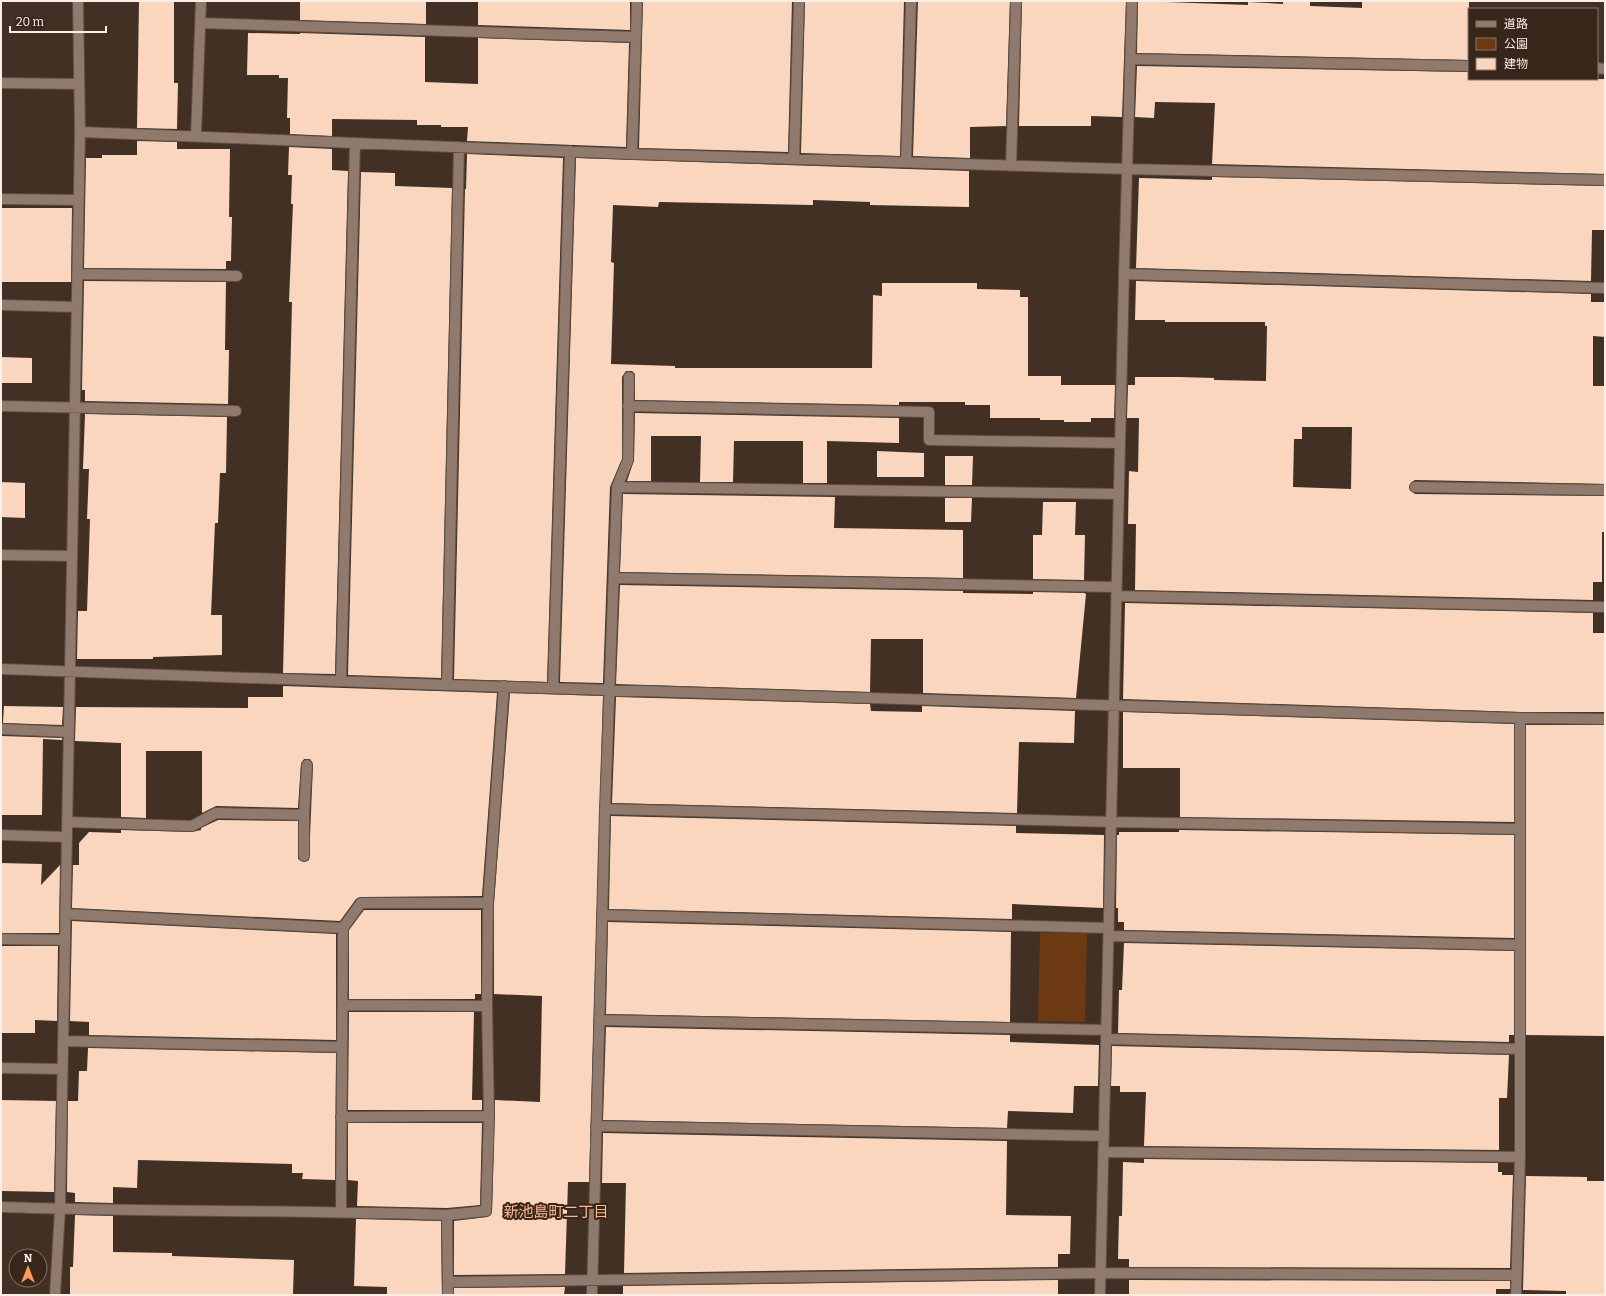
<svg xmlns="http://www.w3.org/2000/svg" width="1606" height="1296" font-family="Bitter,'Noto Sans JP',serif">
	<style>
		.green { fill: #6d3912 }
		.building { fill: #fbd6bf; fill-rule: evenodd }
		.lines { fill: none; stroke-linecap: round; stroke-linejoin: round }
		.minor-casing { stroke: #5f4f46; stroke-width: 12 }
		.minor { stroke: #907a6d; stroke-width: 10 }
		.labels { text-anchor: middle; stroke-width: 4; stroke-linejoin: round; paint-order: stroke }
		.neighbourhood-label { font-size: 15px; fill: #fdb78b; stroke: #38261b }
	</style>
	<rect width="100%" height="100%" fill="#423024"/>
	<!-- green -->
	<path class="green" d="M1040,933H1087L1085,1022L1038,1021Z"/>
	<!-- building -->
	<path class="building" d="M139,1H174V83H178L177,129L137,128Z
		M300,1H426V24L300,20Z
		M478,1H630V30L478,25Z
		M643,1H792L788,152L639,148Z
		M805,1H904L900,156L801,153Z
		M918,1H1010L1006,126L970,127V158L913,156Z
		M1022,1H1126L1122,117L1091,116V126H1019Z
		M1138,1L1248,5V2L1283,4V1L1310,2V6L1362,8V1H1469V60L1137,53Z
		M248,33L300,34V33L425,37V82L478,84V38L629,43L626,147L467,141L468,127H441V125H417V120L332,119V136L290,134V118H287L288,78H279V75H247Z
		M1137,66L1469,72V79H1605V174L1212,164L1215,103L1155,102L1154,118L1135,117Z
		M137,141L177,142V149H230L229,217H232L231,261H226V269L84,268L86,158H102V155H137Z
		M289,147L332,149V170L348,171L335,674L283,673L292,302H289L293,204H291L292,175H288Z
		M467,154L563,158L547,682L454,679L465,189H466Z
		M576,158L969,171V207L870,205V202L813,200V205L659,202L658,207L613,205L611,262L614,263L611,364L675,366V368H872L873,295L882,296V283H977V289L1020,290V297H1028V376H1061V385H1115L1114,418H1091V422H1064V420H1040V418H990V405H965V402H899V405L635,400V374L632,371H626L622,377V459L610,487L603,683L560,682Z
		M361,172L395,173V186L452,188L441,678L348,675Z
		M1212,177L1605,186V230H1592L1591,281L1136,268L1139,178L1212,180Z
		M1,208H72L71,282H1Z
		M84,281L226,282L225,350H229L228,404L85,401V390H82Z
		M1136,281L1591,294V302H1605V337L1593,336V386H1605V484L1415,480L1412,482L1409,487L1410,490L1415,494L1605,496V532H1602V582H1593V600L1135,590L1136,524H1128L1129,471L1138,472L1139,418H1127L1128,385H1135V377H1179L1214,378V380L1266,381L1267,326H1265V322H1165V320H1135ZM1302,427H1352L1351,489L1293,487L1294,439H1302Z
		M1,357L32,358V383H1Z
		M635,413L899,418V443L827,441V483H803V441H734L733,482H700L701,436H651V481H627L634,460Z
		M85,414L227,417L226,473H220L218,523H215L211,615H222V655L153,657V659H77L78,611H87L90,519H87L89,469H83Z
		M877,451L924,453V477H877Z
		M945,456H973L972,485H945Z
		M1,482L25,483V518L1,517Z
		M623,494L835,497L834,528L963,530V578L620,572Z
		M945,498H972L971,522H945Z
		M1043,502H1076L1075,535H1085L1084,580L1033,579V535H1042Z
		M620,585L963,591V593L1033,594V592L1084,593L1086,594L1076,698L923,693V639H871L870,692L616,684Z
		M1125,603L1593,613V633H1605V712H1520L1123,699Z
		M283,686L497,693L482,896L361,897L356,899L340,921L72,908L73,865H79V843L89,832L121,833V830L192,832L201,830V828L218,820L298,821V859L304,862L309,860L313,765L310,759H304L301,764L298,808L216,806L202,813V751H146V818L121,817V743L75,741L76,707L248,708V697H283Z
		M510,693L603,696L589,1182H568L565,1274L454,1275V1221L487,1217L491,1214L492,1212L495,1100L540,1102L542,996L494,994V903Z
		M616,697L870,704L871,711L922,712V706L1075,711L1074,743L1019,742L1017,813L612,803Z
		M4,706L63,707L62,725L3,723Z
		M1123,712L1514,724V822L1180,817V768H1123Z
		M1526,725H1605V1036L1526,1035Z
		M2,736L62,738V740L43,739L42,815H1Z
		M611,816L1016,826V833L1104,835L1103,908L1012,904V919L609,909Z
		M1179,830L1514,835V938L1124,930V922H1118V908H1116L1117,835H1119V832H1179Z
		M1,863L42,864L41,885L60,865L59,933H1Z
		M364,910H481V994H475V999H349V930Z
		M72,921L336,934V1040L89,1035V1022L70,1021Z
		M608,922L1011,932L1010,1022L606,1014Z
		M1124,943L1514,951V1035H1509V1042L1118,1033L1119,990H1122Z
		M1,946H58L57,1021L35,1020V1033H1Z
		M349,1012H474L472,1100H482V1110H348Z
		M606,1027L1010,1035V1042L1099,1045L1098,1086H1074L1073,1113L1008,1111L1007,1128L603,1120Z
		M1112,1046L1509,1055L1507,1098H1499V1150L1144,1146L1146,1092H1120V1086H1111Z
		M88,1048L336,1053L335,1180L302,1179L303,1173H292V1164L138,1160L137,1188L113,1187V1203L75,1202V1193L67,1192L68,1101H78L79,1071H87Z
		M1,1100L56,1101L54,1192L1,1191Z
		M348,1123H482L480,1205L447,1208L357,1206L358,1181L348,1180Z
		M603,1133L1007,1141L1006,1215L1071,1216L1070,1254H1058V1267L624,1273L626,1183H602Z
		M1144,1159L1498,1163V1172H1502V1175H1513L1510,1268L1129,1267V1259H1118L1119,1216H1122L1123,1162L1144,1163Z
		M1526,1176L1587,1177V1181H1605V1295H1566V1291L1523,1290Z
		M75,1215L113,1216V1252L172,1253V1256L294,1260L293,1295H70V1267H73Z
		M356,1219L441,1221L442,1295H387V1287L354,1286Z
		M1058,1280V1295H623V1286Z
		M1129,1280L1510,1281V1289H1496V1295H1129Z
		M565,1287L564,1295H454V1288Z"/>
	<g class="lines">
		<defs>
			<path id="minor" d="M201,23L636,37
				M1130,59L1469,66
				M1597,68L1605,69
				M1,83L79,84
				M80,132L632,154L1126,169L1605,180
				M196,136L201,1
				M632,154L637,1
				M794,159L799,1
				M906,162L911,1
				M1011,166L1016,1
				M1,199L78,200
				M77,274L237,276
				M1124,274L1605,288
				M1,305L76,307
				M1,406L236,411
				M628,406L929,412V440L1120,443
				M617,487L1119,494
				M1415,487L1605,490
				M1,555L72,556
				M614,578L1116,587
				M1116,596L1605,607
				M1,669L447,685L1520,718L1605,719
				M341,681L355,143
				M447,685L459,147
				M553,688L570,151
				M1,729L69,732
				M605,809L1112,822L1520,829
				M67,822L192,826L216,813L304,815
				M1,835L67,837
				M304,856V815L307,765
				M65,914L343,928L341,1211
				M602,915L1109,928
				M343,928L361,903H488
				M1109,936L1520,945
				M1,939L65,940
				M343,1005L487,1006
				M599,1020L1106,1030
				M1106,1039L1520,1049
				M63,1041L342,1047
				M1,1068L62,1069
				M341,1117L489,1116
				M596,1126L1104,1136
				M1103,1152L1520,1157
				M1,1207C150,1212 299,1210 447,1215L448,1295
				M447,1215L486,1211L489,1116L487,1006L488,903L504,686
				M448,1282L1100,1273L1516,1275
				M55,1295L60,1209L80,132L78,1
				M592,1295L605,809L617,487L628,460L629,377
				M1100,1295L1124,274L1132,1
				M1516,1295L1520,1157V718"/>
		</defs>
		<!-- minor casing -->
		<use href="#minor" class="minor-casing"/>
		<!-- minor -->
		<use href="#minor" class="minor"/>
	</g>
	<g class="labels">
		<!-- neighbourhood labels -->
		<g class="neighbourhood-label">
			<text x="556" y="1217">新池島町二丁目</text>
		</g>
	</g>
	<!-- border -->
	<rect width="1606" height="1296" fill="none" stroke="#faeee7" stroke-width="4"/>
	<!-- legend -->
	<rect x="1468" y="8" width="130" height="72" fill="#38261b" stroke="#86766d"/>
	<rect x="1476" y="21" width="20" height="6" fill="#907a6d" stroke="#86766d"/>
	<text x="1504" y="28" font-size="12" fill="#faeee7">道路</text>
	<rect x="1476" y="38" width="20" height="12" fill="#6d3912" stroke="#86766d"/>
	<text x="1504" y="48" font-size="12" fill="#faeee7">公園</text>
	<rect x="1476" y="58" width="20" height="12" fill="#fbd6bf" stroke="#86766d"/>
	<text x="1504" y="68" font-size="12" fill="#faeee7">建物</text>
	<!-- north arrow -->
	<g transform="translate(28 1268)"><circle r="19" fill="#38261b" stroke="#86766d"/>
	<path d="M0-3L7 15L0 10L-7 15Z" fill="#fe9b58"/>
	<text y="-6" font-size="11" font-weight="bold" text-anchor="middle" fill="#faeee7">N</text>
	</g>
	<!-- scale -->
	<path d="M10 26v6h96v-6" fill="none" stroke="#faeee7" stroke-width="2"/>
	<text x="16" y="26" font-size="12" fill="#faeee7" stroke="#38261b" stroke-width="3" paint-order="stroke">20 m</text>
</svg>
